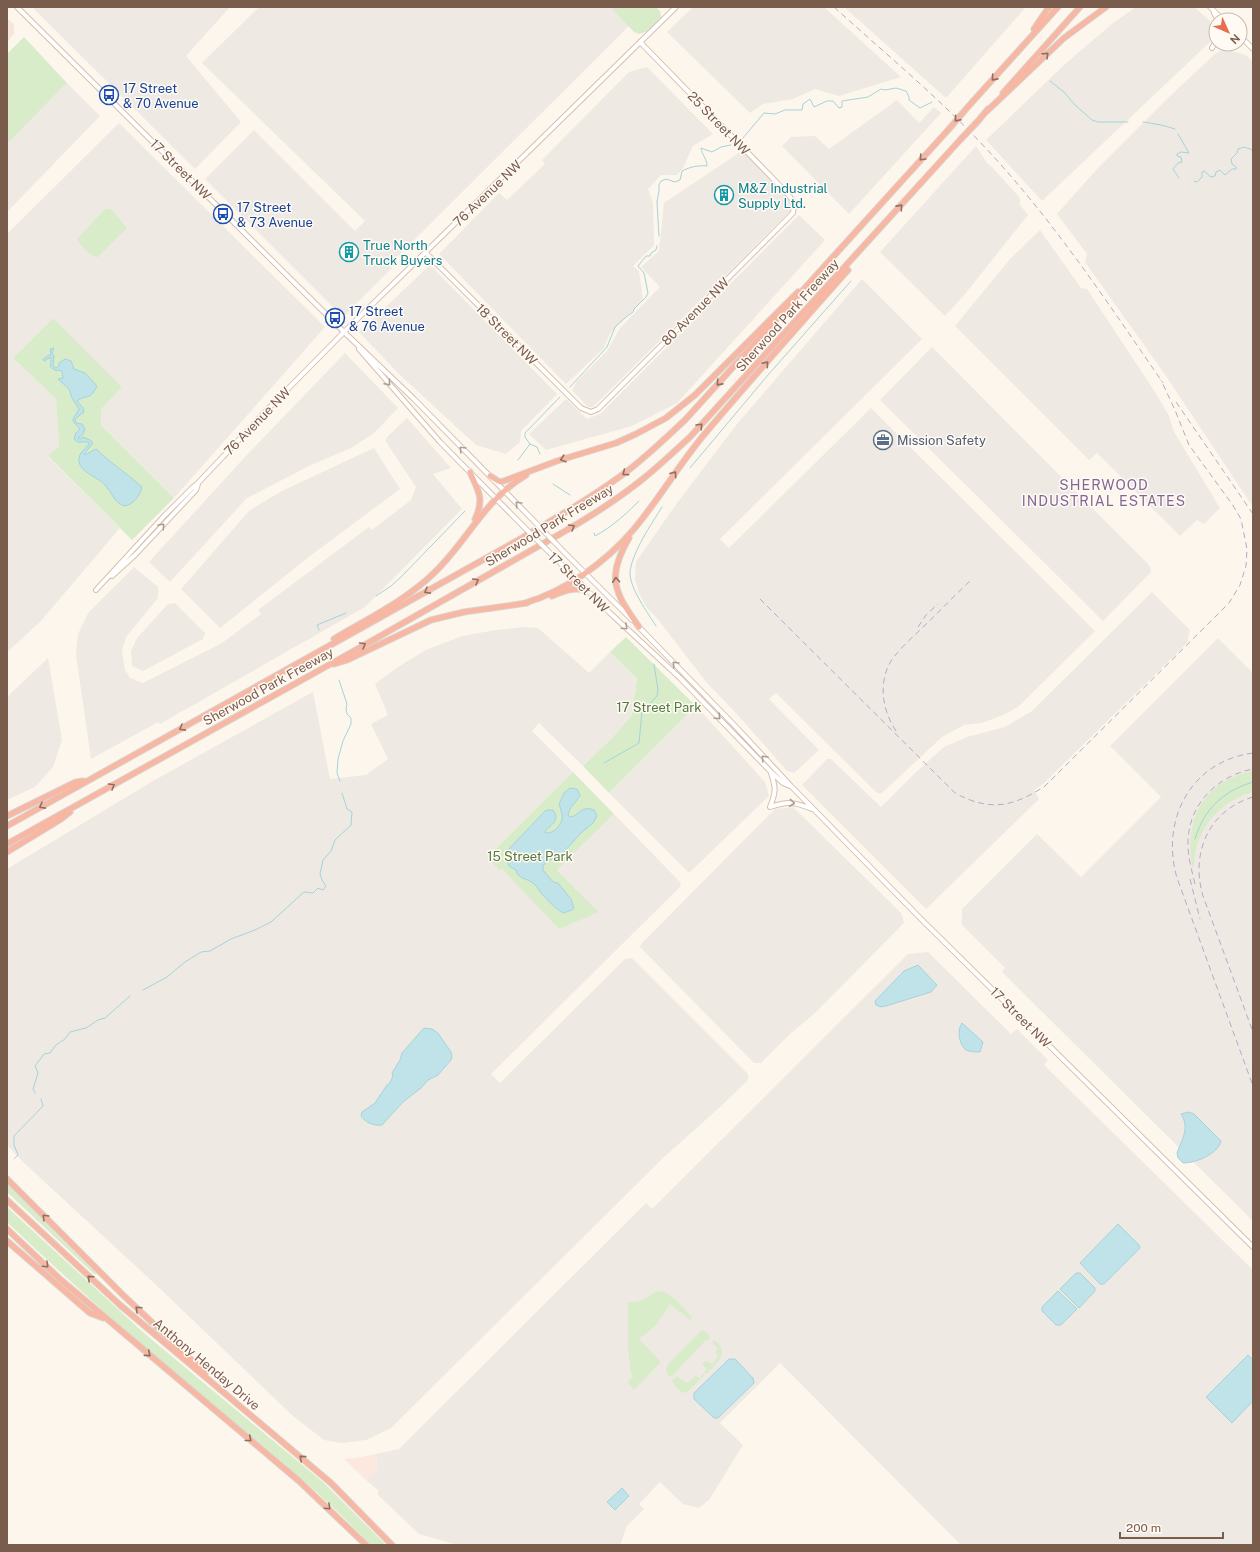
<svg xmlns="http://www.w3.org/2000/svg" width="1260" height="1552" font-family="'Public Sans',sans-serif">
	<style>
		.residential { fill: #f5e8da }
		.commercial { fill: #fde8e0 }
		.industrial { fill: #efe9e4 }
		.green { fill: #d8ecc9 }
		.water { fill: #bfe3e8; stroke: #a5d3da }
		.lines { fill: none; stroke-linecap: round; stroke-linejoin: round }
		.stream { stroke: #a5d3da; stroke-width: 1 }
		.secondary-casing { stroke: #d6c0b0; stroke-width: 6 }
		.highway-casing { stroke: #dad1cd; stroke-width: 7 }
		.secondary { stroke: #fff; stroke-width: 4 }
		.highway { stroke: #f7b7a3; stroke-width: 5 }
		.rail { stroke: #b9a8c9; stroke-width: 1; stroke-dasharray: 6 4; stroke-linecap: butt }
		.secondary-bridge-casing { stroke: #d6c0b0; stroke-width: 6; stroke-linecap: butt }
		.highway-bridge-casing { stroke: #dad1cd; stroke-width: 7; stroke-linecap: butt }
		.secondary-bridge { stroke: #fff; stroke-width: 4 }
		.highway-bridge { stroke: #f7b7a3; stroke-width: 5 }
		.oneway { stroke: #936e5e }
		.oneway2 { stroke: #af9d94 }
		.labels { text-anchor: middle; stroke-width: 3; stroke-linejoin: round; paint-order: stroke }
		.transit-label { font-size: 13px; fill: #164399; stroke: #fffaf3; text-anchor: start }
		.street-label { font-size: 13px; fill: #7a5c4d; stroke: #fffaf3 }
		.culture-label { font-size: 13px; fill: #0d838f; stroke: #fffaf3; text-anchor: start }
		.service-label { font-size: 13px; fill: #4e5e75; stroke: #fffaf3; text-anchor: start }
		.park-label { font-size: 13px; fill: #537a41; stroke: #fffaf3 }
		.neighbourhood-label { font-size: 14px; letter-spacing: 1px; fill: #846695; stroke: #fffaf3 }
	</style>
	<rect width="100%" height="100%" fill="#fdf6ec"/>
	<!-- residential -->
	<path class="residential" d="M7,18L14,24V34L7,42Z"/>
	<!-- commercial -->
	<path class="commercial" d="M376,1454L378,1469L366,1480L344,1459L356,1458Z"/>
	<!-- industrial -->
	<path class="industrial" d="M32,7H230L186,56L241,122L195,169Z
		M259,7H610L629,26L389,265L392,268L343,317L205,179L254,130L355,231L365,221L202,63Z
		M693,7H824L901,77L839,96L815,89L793,99L763,104L750,113L667,32Z
		M844,7H1026L946,98Z
		M1136,7H1194L1210,21L1213,29V35L1210,42L1042,201L986,140L1064,65L1113,23Z
		M1224,49L1246,55L1253,62V507L1166,376L1085,262L1087,254L1057,214L1097,169L1169,97L1215,54Z
		M647,67L713,134L693,146L683,168L677,175H661L648,189L653,203L654,245L633,266L639,271L643,300L610,333L604,348L566,384L439,254L499,193L507,200L545,164L542,160L629,72Z
		M67,83L100,116L7,212V144Z
		M897,100L919,123L934,107L941,113L849,214L782,146L791,137L815,136L829,149Z
		M119,123L325,327L174,498L101,425V409L53,318L13,358L56,399L59,446L48,457L120,528L40,622L7,652V234Z
		M976,146L987,163L992,167L1020,198V205L1028,215L965,294L945,316L880,252Z
		M742,151L789,198L791,210L593,407H588L572,390L577,381L607,351L620,328L660,287L641,267L659,251L664,203Z
		M799,215L825,240L677,403L632,426L546,450L529,434L566,399L587,419L600,414Z
		M1040,230L1081,288L1087,289L1157,395L1169,416L1174,432L1220,508L1204,524L1197,520L1180,536L1097,453L1089,460L955,326L1011,258Z
		M430,265L557,394L521,431L520,442L506,454L476,445L400,375L359,332Z
		M862,279L922,339L720,539L729,548L871,408L1095,631L1018,707L1003,715L982,723L964,725L942,737L882,793H877L776,693L769,699L819,750L794,773L787,771L736,713L707,683L656,617L647,608L639,593L635,579L636,562L677,503L737,424Z
		M932,347L1150,566L1151,572L1103,621L880,400Z
		M345,353L398,408L374,433L351,448L311,465L247,498L170,582L149,562L244,458Z
		M407,418L451,468L433,474L462,509L365,607L160,724L158,722L91,759L76,655L78,634L88,613L134,567L158,587V598L126,637L122,650L125,670L130,678L143,683L222,643L261,614L258,610L369,527L372,530L411,500L416,487L386,442V438Z
		M374,448L400,489L310,556L220,628L181,589L250,510L282,491Z
		M1152,592L1190,630L1187,643L1043,784L1034,790L1039,799L926,909L802,785L827,759H831L881,807L914,774L944,747L967,737L1005,727L1032,711Z
		M175,603L205,633L203,639L143,671L132,666L131,651L137,638L168,604Z
		M523,627L538,628L588,672H590L610,652L637,679L632,715L611,739L583,766L539,723L532,731L573,772L487,857L500,871L502,869L599,912L557,870L614,814L680,882L681,886L491,1074L500,1083L625,959L632,958L748,1074V1080L719,1108L663,1158L391,1428L366,1440L341,1443L324,1440L293,1416L154,1283L23,1162L7,1145V869L153,781L313,692L330,779L366,775L388,759L371,724L388,715L375,684L398,667L426,650L462,636L496,630Z
		M1218,638L1253,673V1221L1002,972L1005,968L962,925V909L1037,834L1081,877L1161,797L1110,746Z
		M48,658L62,740L53,767L35,787L7,800V697Z
		M696,706L765,782L769,796L689,873L609,793Z
		M793,807L902,914L904,923L817,1011L789,1035L761,1063H754L640,947L641,944L775,809Z
		M928,952L1011,1034L1017,1029L1048,1060L1044,1065L1253,1270V1545H961L780,1363L720,1423L743,1445L709,1500L699,1508L683,1504L660,1482L639,1504L644,1509L627,1526L620,1545H457L419,1534L378,1495V1490L366,1480L378,1469L376,1454L399,1449L646,1203L652,1209L908,954Z"/>
	<!-- green -->
	<path class="green" d="M610,7H656L660,11L661,17L648,31L639,34L634,32Z
		M24,37L67,83L7,144V54Z
		M105,209H109L113,211L127,228L98,257C88,255 82,247 77,239Z
		M53,318L122,387L101,409V425L174,498L132,540L48,456L59,446L56,399L13,358Z
		M626,637L696,706L609,793L583,766L611,739L632,715L637,679L610,652Z
		M1253,771V792C1226,799 1203,821 1196,849C1194,856 1195,864 1193,870C1183,822 1202,781 1253,771Z
		M573,772L614,814L557,870L599,912L559,929L502,869L500,871L487,857Z
		M7,1184L97,1274L96,1275L93,1273L7,1192Z
		M7,1207L145,1334L324,1483L386,1545H370C317,1487 254,1440 194,1389C130,1336 68,1280 7,1222Z
		M658,1291C671,1291 683,1308 692,1317L690,1320L670,1304L656,1325L639,1339L661,1362L634,1390L627,1382L634,1376L631,1374L628,1348V1302C641,1303 647,1297 658,1291Z
		M704,1330L710,1336L709,1340H706L671,1377L668,1376L666,1369L668,1364L701,1331Z
		M714,1340C732,1353 716,1364 706,1374L704,1372L707,1369L702,1364L705,1361L713,1364L718,1356L715,1352L718,1349L712,1342Z
		M703,1374L705,1375L686,1393C680,1392 674,1386 672,1380L677,1376L687,1383L696,1376L700,1378Z"/>
	<!-- water -->
	<path class="water" d="M54,348L52,353L54,356L53,366L56,368L59,366V363L65,359L71,361L74,369L85,373L97,386C89,402 89,393 77,401L83,408L84,412L75,419L76,423L82,424L85,429L83,434L78,438L80,439L83,437L90,440L93,443L84,454L85,455L96,449C110,463 128,474 142,487C140,496 133,505 124,506C114,502 112,493 105,485C98,476 71,470 81,453C83,450 87,447 89,444L88,442H78L74,439L76,433L80,429C69,418 73,421 79,409L72,398L69,389L58,379L63,378L62,371L59,370L57,371C46,366 52,365 51,357L44,361L43,359L51,354L50,349Z
		M570,788L577,789L580,795C577,802 569,807 568,815L570,817L574,816C581,811 584,806 594,810L597,816L593,823L581,833L561,855L547,861L543,866V870L553,882L558,883L571,899L574,908L572,910L563,913C556,909 547,900 542,894C539,891 538,887 534,884C528,878 517,879 516,870L509,866L505,853L546,810H553C560,819 553,824 546,830L545,833C550,833 553,832 557,828C565,820 562,813 559,804L564,793Z
		M918,965L937,985L931,992L886,1006L881,1007L876,1005L875,1001L904,971Z
		M962,1023L983,1042L980,1052C976,1052 966,1052 964,1048C959,1042 957,1030 962,1023Z
		M424,1028L432,1029L438,1033L451,1052L452,1056L451,1060L438,1075L428,1080L421,1088L403,1102L382,1125C374,1126 366,1123 361,1116L362,1112L375,1103L387,1085L390,1083L393,1076L392,1073L400,1060L402,1053Z
		M1189,1112L1194,1114L1221,1141C1218,1154 1196,1163 1183,1163L1178,1158L1177,1153C1182,1139 1190,1128 1181,1114Z
		M1118,1224L1139,1245L1140,1248L1104,1284H1100L1080,1263Z
		M1076,1273H1080L1095,1288V1291L1079,1308L1060,1289Z
		M1058,1291L1077,1309L1061,1325H1056L1042,1311V1307Z
		M1248,1355L1253,1360V1401L1232,1423L1206,1397Z
		M729,1359H735L753,1378L754,1383L718,1418H714L694,1399V1393Z
		M622,1488L629,1496L615,1510L607,1502Z"/>
	<g class="lines">
		<!-- stream -->
		<path class="stream" d="M1050,81L1064,92L1075,105L1092,120L1098,122H1128
			M1143,122C1155,124 1164,125 1175,129
			M1178,134L1189,153L1181,152L1177,154V156L1181,157L1182,162L1178,163L1173,169L1179,178
			M742,139L764,113L775,114L785,110H802L803,104L810,99L814,107L827,101H833L839,108L842,107V101L868,97L881,89L885,90L896,88L906,91L909,97V100L920,108L932,102
			M1194,181L1197,182L1202,177V172L1204,171L1211,177L1215,176L1216,172L1220,170L1225,175L1232,169H1236V167L1232,164L1231,159L1237,153L1238,149L1244,147L1253,150
			M659,236L657,202L659,191V185L661,181L666,179L675,182L680,180L682,171C690,167 698,165 707,166C707,159 702,155 701,148L712,152L721,147L731,145
			M570,387L607,347L615,327L626,317L633,312L634,309L646,297L648,293L644,273L638,266L646,256H650L651,253L656,250L657,246
			M530,444L537,447L540,454
			M518,460L530,444L525,437V433L560,397
			M690,468L768,375L851,281
			M553,484L570,495
			M594,533L595,536C612,527 626,514 639,501
			M376,596L391,586L401,577L465,511
			M656,626C648,613 630,589 630,573C631,554 652,523 662,507
			M319,630L317,625L346,613
			M339,680L347,704L346,709L347,714L351,718V724L343,741L338,759L337,773L340,781
			M604,763L639,743L642,712L657,696L658,690L654,664
			M1195,839C1204,809 1223,791 1253,782
			M143,990L167,977L185,962L201,952L210,951L231,939L255,930L271,922L304,892L313,893L318,888L323,890L326,886L322,880L320,874L323,860L331,851L335,840L351,825L352,812L347,809L342,793
			M35,1093L33,1089L38,1073L35,1066L44,1054L50,1053L56,1045L65,1039L70,1032L86,1028L98,1020L105,1018L130,996
			M14,1159L18,1155L14,1145V1136L43,1106L41,1099"/>
		<defs>
			<path id="secondary" d="M17,7L344,332L414,399L531,518
				M1210,7L1223,20
				M1214,13L1218,20
				M1240,36L1253,49
				M1212,48L1216,41
				M426,253L581,408L591,412L598,409L793,213C795,203 793,200 786,192L640,42
				M359,349L440,442L520,523
				M563,551L632,620
				M553,556L610,613L680,678L771,772L783,783L790,786
				M112,576L135,555L196,490L198,484
				M96,590L165,515L193,487L198,483L270,407L344,332L676,7
				M637,625L737,728L791,786L921,919L1253,1247
				M770,807C789,801 794,802 812,809
				M770,807C776,792 776,788 771,773"/>
			<path id="highway" d="M1034,29L1049,7
				M1003,93L1080,7
				M966,109L1058,7
				M987,111L1064,38L1106,7
				M978,121L988,109
				M470,472C478,490 485,499 475,519
				M490,476L498,481L501,482L557,461L616,443L636,434L666,418L695,395L798,292
				M629,538C606,577 614,592 639,627
				M552,596C564,591 573,587 587,590
				M525,603C566,591 606,562 634,529C660,498 681,461 708,430C754,376 801,323 848,270
				M334,639C367,619 407,600 435,572C468,540 484,500 526,475
				M334,664L347,660L431,620L464,612L527,603
				M7,816L76,782L83,781
				M7,826L522,538C559,516 596,495 630,469C649,454 667,437 685,420L949,129
				M7,844L345,656L560,534C590,517 618,499 644,478C660,465 675,451 690,437L960,140
				M7,852L61,819L70,812
				M7,1179L122,1294L197,1365L205,1374
				M7,1200L120,1305L331,1483L392,1545
				M7,1229L61,1280L299,1481L366,1545
				M7,1241L90,1313L103,1318"/>
		</defs>
		<!-- secondary casing -->
		<use href="#secondary" class="secondary-casing"/>
		<!-- highway casing -->
		<use href="#highway" class="highway-casing"/>
		<!-- secondary -->
		<use href="#secondary" class="secondary"/>
		<!-- highway -->
		<use href="#highway" class="highway"/>
		<!-- rail -->
		<path class="rail" d="M834,7C888,56 944,102 993,156C1057,226 1110,306 1163,383
			M1176,402L1253,514
			M760,599L955,793C990,812 1013,807 1045,786L1229,603L1240,585L1246,566L1247,549L1241,519L1232,504L1189,445L1175,410L1161,380
			M918,627L926,615L938,604
			M896,731C884,713 879,690 887,669C892,655 910,640 921,629C938,613 954,596 971,580
			M1253,753C1191,761 1160,820 1177,878L1253,1086
			M1253,797C1209,810 1190,853 1203,896L1253,1032
			M1190,879L1200,919
			M1195,884C1192,871 1188,858 1188,845C1187,806 1216,776 1253,769"/>
		<defs>
			<path id="secondary-bridge" d="M531,518L563,551
				M520,523L553,556"/>
			<path id="highway-bridge" d="M949,129L966,109
				M960,140L978,121"/>
		</defs>
		<!-- secondary-bridge casing -->
		<use href="#secondary-bridge" class="secondary-bridge-casing"/>
		<!-- highway-bridge casing -->
		<use href="#highway-bridge" class="highway-bridge-casing"/>
		<!-- secondary-bridge -->
		<use href="#secondary-bridge" class="secondary-bridge"/>
		<!-- highway-bridge -->
		<use href="#highway-bridge" class="highway-bridge"/>
	</g>
	<!-- one-way arrows -->
	<defs><path id="oneway-chevron" d="M-2-3.5L2.5 0L-2 3.5" fill="none" stroke-width="1.6" stroke-linecap="round" stroke-linejoin="round"/></defs>
	<g class="oneway">
		<use href="#oneway-chevron" transform="translate(1046 55) rotate(-44)"/>
		<use href="#oneway-chevron" transform="translate(994 78) rotate(132)"/>
		<use href="#oneway-chevron" transform="translate(957 119) rotate(131)"/>
		<use href="#oneway-chevron" transform="translate(922 158) rotate(133)"/>
		<use href="#oneway-chevron" transform="translate(900 207) rotate(-48)"/>
		<use href="#oneway-chevron" transform="translate(766 364) rotate(-49)"/>
		<use href="#oneway-chevron" transform="translate(719 383) rotate(132)"/>
		<use href="#oneway-chevron" transform="translate(700 426) rotate(-47)"/>
		<use href="#oneway-chevron" transform="translate(563 459) rotate(164)"/>
		<use href="#oneway-chevron" transform="translate(625 473) rotate(143)"/>
		<use href="#oneway-chevron" transform="translate(674 474) rotate(-54)"/>
		<use href="#oneway-chevron" transform="translate(572 527) rotate(-30)"/>
		<use href="#oneway-chevron" transform="translate(616 580) rotate(-94)"/>
		<use href="#oneway-chevron" transform="translate(476 581) rotate(-30)"/>
		<use href="#oneway-chevron" transform="translate(427 591) rotate(151)"/>
		<use href="#oneway-chevron" transform="translate(363 645) rotate(-30)"/>
		<use href="#oneway-chevron" transform="translate(182 728) rotate(151)"/>
		<use href="#oneway-chevron" transform="translate(112 786) rotate(-30)"/>
		<use href="#oneway-chevron" transform="translate(42 806) rotate(151)"/>
		<use href="#oneway-chevron" transform="translate(45 1217) rotate(-135)"/>
		<use href="#oneway-chevron" transform="translate(46 1265) rotate(43)"/>
		<use href="#oneway-chevron" transform="translate(90 1278) rotate(-138)"/>
		<use href="#oneway-chevron" transform="translate(138 1309) rotate(-137)"/>
		<use href="#oneway-chevron" transform="translate(148 1354) rotate(40)"/>
		<use href="#oneway-chevron" transform="translate(249 1439) rotate(39)"/>
		<use href="#oneway-chevron" transform="translate(302 1458) rotate(-139)"/>
		<use href="#oneway-chevron" transform="translate(328 1507) rotate(43)"/>
	</g>
	<g class="oneway2">
		<use href="#oneway-chevron" transform="translate(388 383) rotate(49)"/>
		<use href="#oneway-chevron" transform="translate(462 449) rotate(-135)"/>
		<use href="#oneway-chevron" transform="translate(518 504) rotate(-134)"/>
		<use href="#oneway-chevron" transform="translate(162 526) rotate(-47)"/>
		<use href="#oneway-chevron" transform="translate(625 627) rotate(43)"/>
		<use href="#oneway-chevron" transform="translate(675 664) rotate(-134)"/>
		<use href="#oneway-chevron" transform="translate(718 717) rotate(46)"/>
		<use href="#oneway-chevron" transform="translate(764 758) rotate(-133)"/>
		<use href="#oneway-chevron" transform="translate(792 803) rotate(6)"/>
	</g>
	<!-- icons -->
	<defs>
		<symbol id="bus-ring" viewBox="-11 -11 22 22"><circle r="9.5" fill="#fffaf3" stroke="#1a4fb4" stroke-width="1.5"/><path d="M-5-6H5V4H4V6H2V4H-2V6H-4V4H-5ZM-3.5-4V0h7V-4ZM-3.5 1.2v1.5H-2V1.2ZM2 1.2v1.5H3.5V1.2Z" fill="#1a4fb4"/></symbol>
		<symbol id="building-ring" viewBox="-11 -11 22 22"><circle r="9.5" fill="#fffaf3" stroke="#0f9aa8" stroke-width="1.5"/><path d="M-4-6H4V6H1V3H-1V6H-4ZM-2.5-4.3h1.7v1.8h-1.7ZM.8-4.3h1.7v1.8H.8ZM-2.5-1h1.7V.8h-1.7ZM.8-1h1.7V.8H.8Z" fill="#0f9aa8"/></symbol>
		<symbol id="office-ring" viewBox="-11 -11 22 22"><circle r="9.5" fill="#fffaf3" stroke="#5c6f8a" stroke-width="1.5"/><path d="M-6-3h4V-5.5h4V-3h4V5H-6ZM-1-4.5V-3h2v-1.5ZM-6 0V1H6V0Z" fill="#5c6f8a"/></symbol>
	</defs>
	<g fill-rule="evenodd">
		<use href="#bus-ring" x="98" y="84" width="22" height="22"/>
		<use href="#building-ring" x="713" y="184" width="22" height="22"/>
		<use href="#bus-ring" x="212" y="203" width="22" height="22"/>
		<use href="#building-ring" x="338" y="241" width="22" height="22"/>
		<use href="#bus-ring" x="324" y="307" width="22" height="22"/>
		<use href="#office-ring" x="872" y="429" width="22" height="22"/>
	</g>
	<g class="labels">
		<!-- transit labels -->
		<g class="transit-label">
			<text x="123" y="93">17 Street<tspan x="123" dy="15">&amp; 70 Avenue</tspan></text>
			<text x="237" y="212">17 Street<tspan x="237" dy="15">&amp; 73 Avenue</tspan></text>
			<text x="349" y="316">17 Street<tspan x="349" dy="15">&amp; 76 Avenue</tspan></text>
		</g>
		<!-- street labels -->
		<g class="street-label">
			<text transform="translate(719 123) rotate(46)" y="5">25 Street NW</text>
			<text transform="translate(181 169) rotate(45)" y="5">17 Street NW</text>
			<text transform="translate(487 193) rotate(-44)" y="5">76 Avenue NW</text>
			<text transform="translate(695 311) rotate(-45)" y="5">80 Avenue NW</text>
			<text transform="translate(787 315) rotate(-48)" y="5">Sherwood Park Freeway</text>
			<text transform="translate(507 334) rotate(45)" y="5">18 Street NW</text>
			<text transform="translate(257 421) rotate(-46)" y="5">76 Avenue NW</text>
			<text transform="translate(549 525) rotate(-31)" y="5">Sherwood Park Freeway</text>
			<text transform="translate(579 582) rotate(45)" y="5">17 Street NW</text>
			<text transform="translate(268 686) rotate(-29)" y="5">Sherwood Park Freeway</text>
			<text transform="translate(1021 1017) rotate(45)" y="5">17 Street NW</text>
			<text transform="translate(207 1364) rotate(40)" y="5">Anthony Henday Drive</text>
		</g>
		<!-- culture labels -->
		<g class="culture-label">
			<text x="738" y="193">M&amp;Z Industrial<tspan x="738" dy="15">Supply Ltd.</tspan></text>
			<text x="363" y="250">True North<tspan x="363" dy="15">Truck Buyers</tspan></text>
		</g>
		<!-- service labels -->
		<g class="service-label">
			<text x="897" y="445">Mission Safety</text>
		</g>
		<!-- park labels -->
		<g class="park-label">
			<text x="659" y="712">17 Street Park</text>
			<text x="530" y="861">15 Street Park</text>
		</g>
		<!-- neighbourhood labels -->
		<g class="neighbourhood-label">
			<text x="1104" y="490">SHERWOOD<tspan x="1104" dy="16">INDUSTRIAL ESTATES</tspan></text>
		</g>
	</g>
	<!-- border -->
	<rect width="1260" height="1552" fill="none" stroke="#7a5c4d" stroke-width="16"/>
	<!-- north arrow -->
	<g transform="translate(1228 32) rotate(135)"><circle r="19" fill="#fffaf3" stroke="#cabbb1"/>
	<path d="M0-3L7 15L0 10L-7 15Z" fill="#e76f51"/>
	<text y="-6" font-size="11" font-weight="bold" text-anchor="middle" fill="#7a5c4d">N</text>
	</g>
	<!-- scale -->
	<path d="M1120 1532v6h103v-6" fill="none" stroke="#7a5c4d" stroke-width="2"/>
	<text x="1126" y="1532" font-size="12" fill="#7a5c4d" stroke="#fffaf3" stroke-width="3" paint-order="stroke">200 m</text>
</svg>
